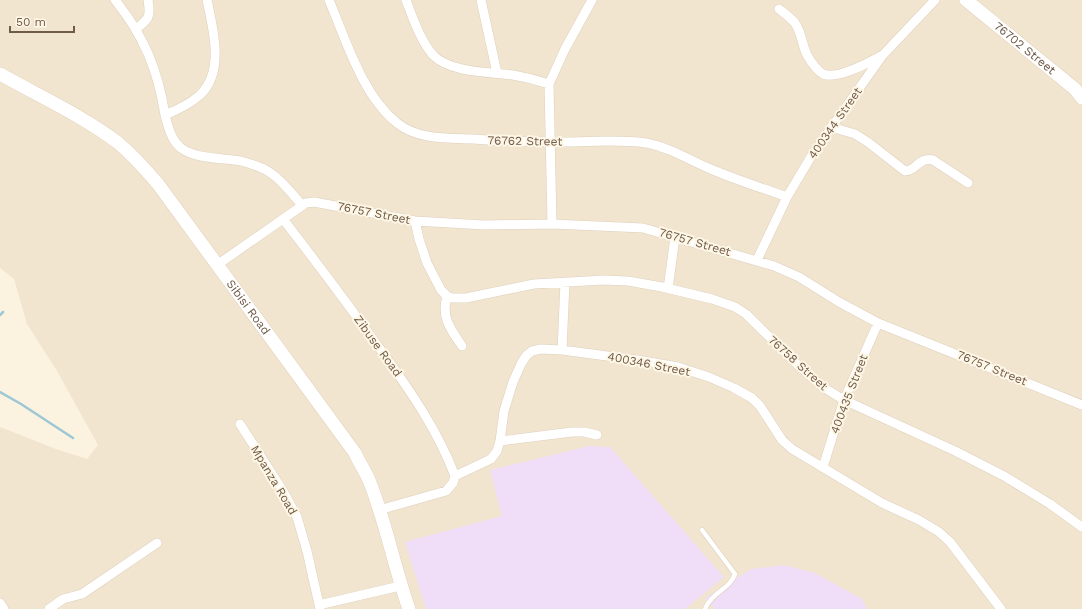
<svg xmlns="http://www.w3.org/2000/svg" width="1082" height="609" font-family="'Work Sans',sans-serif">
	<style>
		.residential { fill: #f2e5cf }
		.education { fill: #f0ddf7 }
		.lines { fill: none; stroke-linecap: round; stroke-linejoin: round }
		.stream { stroke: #9dc7d5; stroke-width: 2.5 }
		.lane-casing { stroke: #decfbd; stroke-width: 5.5 }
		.street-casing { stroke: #decfbd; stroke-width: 10 }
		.secondary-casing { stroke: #e3d1bb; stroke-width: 14 }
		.lane { stroke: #fff; stroke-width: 4.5 }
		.street { stroke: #fff; stroke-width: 9 }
		.secondary { stroke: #fff; stroke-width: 13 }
		.labels { text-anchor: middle; stroke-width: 4; stroke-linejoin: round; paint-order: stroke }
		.street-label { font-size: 12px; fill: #705a49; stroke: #fef7e6 }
	</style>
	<rect width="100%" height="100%" fill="#fbf3e0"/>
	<!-- residential -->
	<path class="residential" d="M0,0H1082V609H0V427L56,449L87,459L98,445L57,371L27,324L14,279L0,268Z"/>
	<!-- education -->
	<path class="education" d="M589,446L610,447L724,577L685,609H426L405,542L502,516L490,470Z
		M784,565L815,573L862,599L867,609H715L705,598L751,569Z"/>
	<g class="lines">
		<!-- stream -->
		<path class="stream" d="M0,315L3,312
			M0,392L21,404L73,438"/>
		<defs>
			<path id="lane" d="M702,530L735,574C730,589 711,593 705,609"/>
			<path id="street" d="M115,0C144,36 158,70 165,115
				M207,0C213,29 225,71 200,95C190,104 177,110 165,115C168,126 171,140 181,148C195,159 223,158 241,161C249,163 257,166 264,169C280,177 291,193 302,205
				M329,0C346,40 362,95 397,123C418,140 448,138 473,139C502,141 532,142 561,142C589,142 618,139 646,143C669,147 691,161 713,170C737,180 762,188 787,197
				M406,0C413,18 420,40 433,55C450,73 490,72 513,75C525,77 537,80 549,84
				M481,0L497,73
				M779,9C784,13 791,18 795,23C802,33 802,45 807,55C810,60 817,71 823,74C837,80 868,63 881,56
				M136,29C149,19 151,17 148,0
				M831,127L855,134L869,143L905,171C917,171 917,157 933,160L968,183
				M283,219L306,203L314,202L415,221L484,225L552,224L643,228L774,266L799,277L839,302L878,323L1082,405
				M415,221L419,239L427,263L441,290L447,296L452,298H466L534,284L604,280L628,281L662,287L712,299L735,307L746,314L799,366L823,387L844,400L955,451L1004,476L1050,504L1082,527
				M552,224L549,84L565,49L592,0
				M757,260L787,197L812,155L882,56L935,0
				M217,265L283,219C317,263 350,307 383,353C411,392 438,431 455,476L453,483L446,491L379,510
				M668,289L675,237
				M447,296C441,317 450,329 462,346
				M562,350L565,282
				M240,424L283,491L297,517L307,551L320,609
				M500,441L572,432H584L597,435
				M823,467L844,400L878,323
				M455,476L491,459L497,451L500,441L504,411L513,382L521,364L526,356L532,351L541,349L562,350L637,360L678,367L709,377L734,388L752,398L760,406L782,440L792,449L882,503L919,520L939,532L950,542L1001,609
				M0,603L4,609
				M319,605L400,586
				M49,609L63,599L82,594L157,543"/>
			<g id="secondary">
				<path id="s1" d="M966,0L1075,89L1082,98"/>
				<path id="s2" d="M0,74C39,96 81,115 117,142C132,154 145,169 158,184L355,453C359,462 365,471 369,480C386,522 394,567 409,609"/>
			</g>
		</defs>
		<!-- lane casing -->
		<use href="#lane" class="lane-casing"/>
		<!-- street casing -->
		<use href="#street" class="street-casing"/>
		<!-- secondary casing -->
		<use href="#secondary" class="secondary-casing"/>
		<!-- lane -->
		<use href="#lane" class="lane"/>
		<!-- street -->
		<use href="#street" class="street"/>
		<!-- secondary -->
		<use href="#secondary" class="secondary"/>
	</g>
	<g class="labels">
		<!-- street labels -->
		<g class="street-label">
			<text dy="4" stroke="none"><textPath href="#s1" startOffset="76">76702 Street</textPath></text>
			<text transform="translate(835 123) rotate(-55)" y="4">400344 Street</text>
			<text transform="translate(525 141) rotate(1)" y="4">76762 Street</text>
			<text transform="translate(374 213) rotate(11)" y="4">76757 Street</text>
			<text transform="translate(695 242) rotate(16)" y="4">76757 Street</text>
			<text dy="4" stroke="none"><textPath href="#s2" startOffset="347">Sibisi Road</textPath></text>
			<text transform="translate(378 346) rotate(54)" y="4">Zibuse Road</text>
			<text transform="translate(798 363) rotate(42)" y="4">76758 Street</text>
			<text transform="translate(649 364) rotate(11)" y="4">400346 Street</text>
			<text transform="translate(992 368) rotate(22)" y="4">76757 Street</text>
			<text transform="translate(849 394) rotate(-69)" y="4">400435 Street</text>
			<text transform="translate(274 480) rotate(59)" y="4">Mpanza Road</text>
		</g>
	</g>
	<!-- scale -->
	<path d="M10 26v6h64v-6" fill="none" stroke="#705a49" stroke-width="2"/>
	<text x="16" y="26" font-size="12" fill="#705a49" stroke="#fef7e6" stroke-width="3" paint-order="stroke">50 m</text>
</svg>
